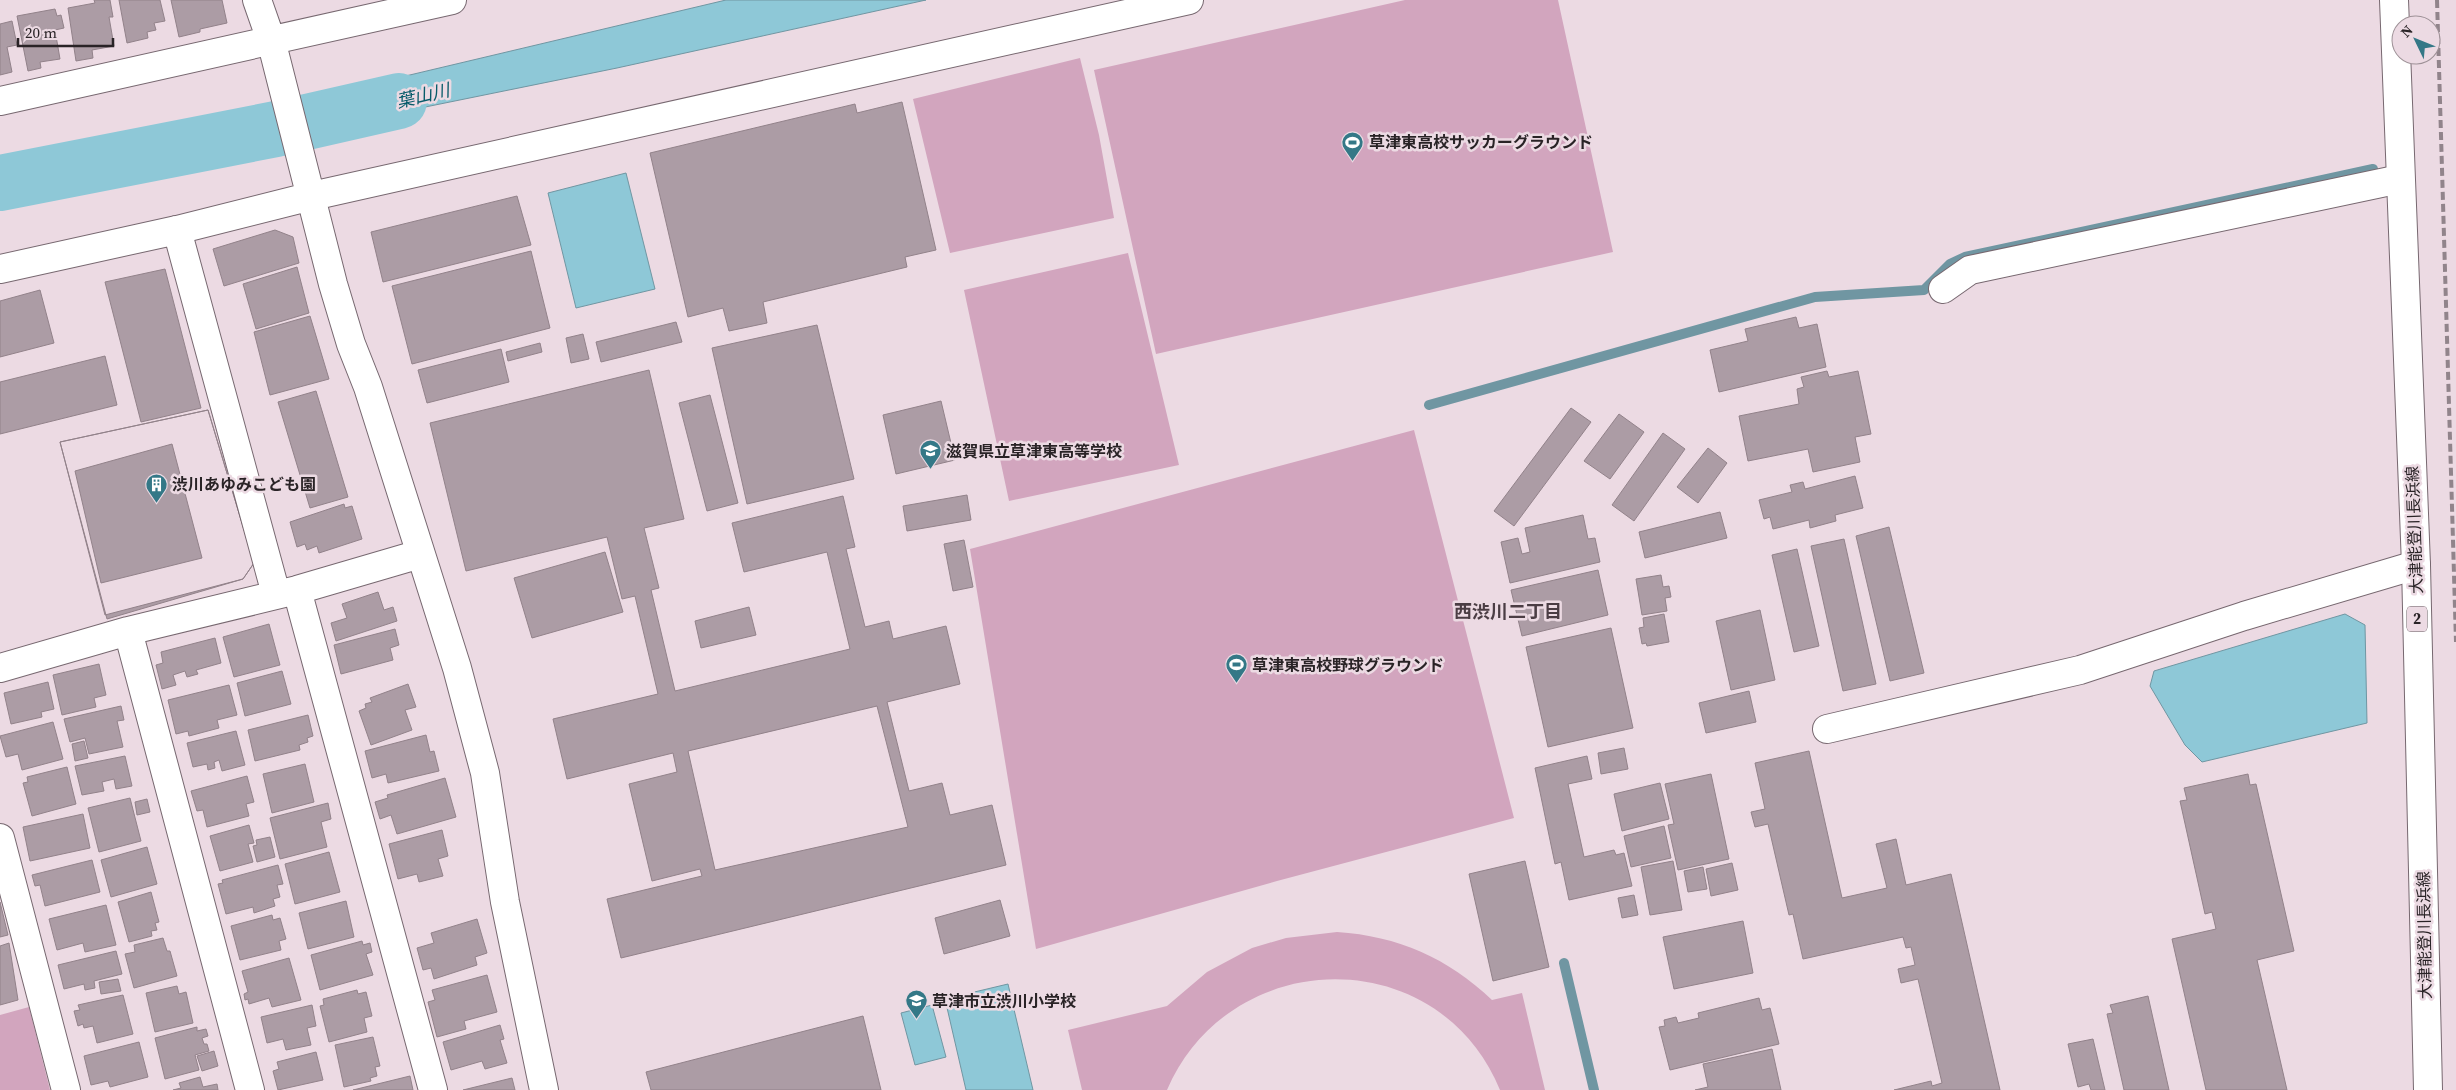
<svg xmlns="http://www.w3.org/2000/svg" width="2456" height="1090" font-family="'Source Serif 4','Noto Sans JP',serif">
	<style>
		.green { fill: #d2a5be }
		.water { fill: #8ec8d7; stroke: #7096a2 }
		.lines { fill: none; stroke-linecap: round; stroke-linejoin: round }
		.stream { stroke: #7096a2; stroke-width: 10 }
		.river { stroke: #8ec8d7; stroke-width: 56 }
		.building { fill: #ac9ca5; stroke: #92828a; fill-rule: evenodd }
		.minor-casing { stroke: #776870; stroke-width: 30 }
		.tertiary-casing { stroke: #776870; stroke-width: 30 }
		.primary-casing { stroke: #776870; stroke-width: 30 }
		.minor { stroke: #fff; stroke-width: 28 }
		.tertiary { stroke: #fff; stroke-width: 28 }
		.primary { stroke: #fff; stroke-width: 28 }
		.rail { stroke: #91848b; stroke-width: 4; stroke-dasharray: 8 4; stroke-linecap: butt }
		.labels { text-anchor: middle; stroke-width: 5; stroke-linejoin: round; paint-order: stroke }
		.shield { fill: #ecdae3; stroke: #645a5f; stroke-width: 1 }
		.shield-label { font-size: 15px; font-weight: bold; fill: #292326 }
		.poi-label { font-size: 16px; font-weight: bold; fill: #292326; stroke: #ecdae3; text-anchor: start }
		.street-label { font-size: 16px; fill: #292326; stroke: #ecdae3 }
		.water-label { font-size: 18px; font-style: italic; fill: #075b6a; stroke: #ecdae3 }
		.neighbourhood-label { font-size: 18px; font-weight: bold; fill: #4b3d44; stroke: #ecdae3 }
	</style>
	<rect width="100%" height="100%" fill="#ecdae3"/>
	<!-- green -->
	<path class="green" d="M1405,0H1558L1613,252L1156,354L1094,70Z
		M1080,58L1099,135L1114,218L950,253L913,99Z
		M1128,253L1179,465L1009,501L964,290Z
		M1414,430L1514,818L1277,881L1036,949L970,549Z
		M1337,932C1398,936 1448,958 1492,1000L1522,993L1545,1090H1500C1439,941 1230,944 1167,1090H1082L1068,1030L1167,1006L1207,972L1252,948L1286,938Z
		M29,1007L50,1090H0V1015Z"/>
	<!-- water -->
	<path class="water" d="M726,0H926L617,68L327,127L317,97Z
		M626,173L655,289L576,308L548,193Z
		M2345,614L2365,625L2367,723L2202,762L2185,745L2150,686L2154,671Z
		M1008,984L1033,1090H966L945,999Z
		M932,1005L946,1057L915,1065L901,1013Z"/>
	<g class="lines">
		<!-- stream -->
		<path class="stream" d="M1429,405L1815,297L1924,290L1950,264L1965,257L2373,169
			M1564,963L1594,1090"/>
		<!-- river -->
		<path class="river" d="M0,183L276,129L399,101"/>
	</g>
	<!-- building -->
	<path class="building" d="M94,0H110L113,17H109L114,46L92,50L93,58L76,61L68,8L95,3Z
		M119,0H160L165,21L154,23L156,30L147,32L148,38L127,43Z
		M171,0H222L227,23L200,29V32L179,37Z
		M55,9L57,16L61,15L64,28L55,30L60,59L40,62L41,68L28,71L17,16Z
		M12,21L17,45L7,47L12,72L0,75V24Z
		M902,102L936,250L905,257L907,267L763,302L767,323L729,331L723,308L688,317L650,153L855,104L857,113Z
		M517,196L531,245L383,282L371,232Z
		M275,230L293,237L299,263L224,286L213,249Z
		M531,251L550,328L412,364L392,286Z
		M297,267L309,313L256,329L243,284Z
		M165,269L201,408L141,422L105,282Z
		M40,290L54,343L0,357V301Z
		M310,316L329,379L270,395L254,332Z
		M1796,317L1799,328L1817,324L1826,367L1719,392L1710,350L1748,341L1745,329Z
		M676,322L682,342L601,362L596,342Z
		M817,325L854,479L747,504L712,348Z
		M583,334L589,359L571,363L566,338Z
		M540,343L542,352L508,361L506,352Z
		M501,349L509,382L427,403L418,370Z
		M105,356L117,405L0,434V382Z
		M649,370L684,519L644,528L659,588L651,590L675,691L850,649L827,552L744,572L732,523L843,496L855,547L846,549L865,627L889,621L893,639L946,626L960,684L887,702L909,791L942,783L950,815L992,805L1006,865L621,958L607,899L702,876L700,869L652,881L629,784L677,772L673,753L567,779L553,719L658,694L635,596L622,599L607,537L466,571L430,423ZM877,706L908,827L715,870L688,751Z
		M1827,371L1829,377L1858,371L1871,434L1855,437L1860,462L1813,472L1808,449L1748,461L1739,416L1799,404L1797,389L1804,387L1801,377Z
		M316,391L348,497L310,508L278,402Z
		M710,395L738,503L707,511L679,403Z
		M941,401L955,460L896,474L883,415Z
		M1571,408L1591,422L1514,526L1494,511Z
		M208,410L254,563L243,579L105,615L60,442Z
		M208,410L254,563L243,579L107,619L60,442Z
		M1619,414L1644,432L1610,479L1584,461Z
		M1663,433L1685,449L1634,521L1612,505Z
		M172,444L202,558L101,583L75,471Z
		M1708,448L1727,463L1698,503L1677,487Z
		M1855,476L1863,508L1835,515L1836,521L1810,528L1809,520L1773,529L1770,517L1764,519L1759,500L1792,492L1790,485L1803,482L1805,489Z
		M967,495L971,520L907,531L903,506Z
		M344,504L345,508L352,506L362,539L319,553L317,546L307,550L305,544L297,547L290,522Z
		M1720,512L1727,538L1645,558L1639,532Z
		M1583,515L1588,539L1595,538L1600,562L1510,583L1501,542L1518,538L1522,554L1530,552L1525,528Z
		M1889,527L1924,673L1890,681L1856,536Z
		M1844,539L1876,684L1843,691L1811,546Z
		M964,540L973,587L953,591L944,544Z
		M1797,549L1819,646L1794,652L1772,555Z
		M605,552L623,612L532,638L514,578Z
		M1598,570L1608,615L1522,636L1511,590Z
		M1661,575L1663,587L1669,586L1671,597L1665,598L1667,611L1642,615L1636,579Z
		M378,592L384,610L393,607L397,621L336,641L331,623L347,618L342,604Z
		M749,607L756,635L701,648L695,621Z
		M1760,610L1775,680L1731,690L1716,621Z
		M1664,614L1669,642L1647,646L1646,643L1642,644L1639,628L1644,627L1643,618Z
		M269,624L280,665L234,677L223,637Z
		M1611,628L1633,728L1548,747L1526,647Z
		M395,629L399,645L390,648L393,660L341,674L334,645Z
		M215,638L221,663L196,670L198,674L187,677L185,671L173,675L176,685L162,689L156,665L163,663L161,652Z
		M99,664L106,695L94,698L96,707L62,715L53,675Z
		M282,671L291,704L245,716L237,683Z
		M48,682L54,709L41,712L42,717L11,724L4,693Z
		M408,684L416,707L405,710L412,730L371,745L359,711L366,708L365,704L372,702L370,698Z
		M229,685L237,715L217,720L219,728L189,736L188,731L176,734L168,700Z
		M1749,691L1756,722L1706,733L1699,703Z
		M121,706L124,720L117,721L123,747L89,754L85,738L70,742L64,719Z
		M308,715L313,736L307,738L308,742L299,745L300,750L255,761L248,730Z
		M53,722L63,759L22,770L18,754L6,757L0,736Z
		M236,731L245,765L222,771L219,760L214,762L215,768L208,770L207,764L193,767L187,743Z
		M426,735L430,752L434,751L439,771L388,783L386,774L372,778L365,751Z
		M84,741L88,758L75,761L72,744Z
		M1624,748L1628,769L1601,774L1598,753Z
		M1809,751L1842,898L1887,888L1876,844L1896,839L1906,885L1951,874L2000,1090H1894L1931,1081L1932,1086L1942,1083L1918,979L1901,983L1898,969L1915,965L1911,947L1906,948L1903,937L1803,959L1793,914L1789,915L1768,824L1755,827L1751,812L1765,809L1755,763Z
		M125,756L132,786L116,789L114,779L102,782L104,791L82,795L75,766Z
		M1587,756L1592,779L1568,784L1584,857L1614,850L1616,855L1624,853L1632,886L1569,900L1561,862L1555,864L1535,768Z
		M305,764L314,802L272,813L263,774Z
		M67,767L76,804L32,816L23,783L28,782L27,777Z
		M1711,774L1729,859L1678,870L1668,825L1674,824L1665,784Z
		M2248,774L2250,785L2256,784L2294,951L2257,960L2287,1090H2206L2172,939L2216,929L2212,912L2205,914L2180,801L2187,800L2184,788Z
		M247,776L254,802L246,804L249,816L207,827L203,810L197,811L191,791Z
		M445,778L456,817L397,834L391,815L380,819L375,802L388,798L387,795Z
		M1660,783L1669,819L1622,831L1614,794Z
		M130,798L141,841L99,852L88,808Z
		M147,799L150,812L137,815L135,802Z
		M328,803L331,819L321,822L327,847L280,859L270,818Z
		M83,814L90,848L30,861L23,827Z
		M249,825L254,843L248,844L253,862L220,871L210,836Z
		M1664,826L1671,858L1631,867L1624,836Z
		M442,830L448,856L438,859L443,876L419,882L417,874L398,879L389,844Z
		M270,837L275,857L257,862L253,846L257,845L256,840Z
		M147,847L157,884L111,897L101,860Z
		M329,852L340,892L295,904L285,864Z
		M92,860L100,892L45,906L40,885L35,886L32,875Z
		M1525,861L1549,967L1493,981L1469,874Z
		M1673,861L1682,910L1650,915L1641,867Z
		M1732,863L1738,890L1711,896L1706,869Z
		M278,865L283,884L277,885L280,897L273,899L275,906L254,913L253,907L226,914L218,884L223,883L222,880Z
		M1703,867L1707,889L1688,892L1684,871Z
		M151,892L159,922L155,923L157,930L151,931L152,936L129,942L118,902Z
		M1634,895L1638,915L1622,918L1618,898Z
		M1000,900L1010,936L944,954L935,918Z
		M346,901L354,937L308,949L299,913Z
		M0,902L8,935L0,937Z
		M106,905L116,945L85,952L83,943L57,950L49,919Z
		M272,915L273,920L280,918L286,939L279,941L281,950L240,960L231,926Z
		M477,919L487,953L475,957L477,965L434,979L431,968L423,970L417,948L434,943L431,933Z
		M1743,921L1753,973L1674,989L1663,937Z
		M163,938L167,951H170L177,976L134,988L125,954L135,952L134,945Z
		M362,941L363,945L370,943L372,952L366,954L373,975L320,990L311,955Z
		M9,943L18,1000L0,1005V946Z
		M116,951L122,974L94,981L95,988L85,990L84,984L64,989L58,965Z
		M289,958L301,1000L272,1007L269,998L249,1004L248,999L245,1000L244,994L248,992L242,971Z
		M487,975L497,1012L464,1021L466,1029L437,1037L428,1002L435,1000L432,990Z
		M118,979L121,991L101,994L99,982Z
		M177,986L179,994L186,992L193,1023L155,1032L146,993Z
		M357,990L358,994L366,992L372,1016L364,1018L367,1032L329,1042L320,1006L324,1005L323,999Z
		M123,995L133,1034L97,1043L93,1026L84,1028L83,1024L78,1026L74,1011L80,1010L78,1005Z
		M2148,996L2169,1090H2124L2107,1014L2113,1013L2110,1005Z
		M1759,998L1762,1010L1770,1008L1779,1044L1670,1070L1659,1027L1665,1026L1664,1020L1676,1017L1678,1023L1699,1018L1698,1013Z
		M312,1005L316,1026L307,1028L311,1045L286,1050L283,1039L267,1043L261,1017Z
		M863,1016L881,1090H651L646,1072Z
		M500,1025L504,1039L500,1040L507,1063L485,1069L482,1061L451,1070L443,1042Z
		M197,1027V1031L206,1029L208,1036L202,1038L204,1044H207L209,1051L195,1055L199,1070L165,1079L155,1038Z
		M373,1037L380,1066L375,1067L377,1076L370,1078L371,1081L344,1087L335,1045Z
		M2093,1039L2105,1090H2091L2089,1084L2078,1087L2068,1044Z
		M139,1042L148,1077L110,1087L108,1081L91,1085L84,1056Z
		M1772,1049L1781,1090H1695L1708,1087L1703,1064Z
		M214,1051L218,1066L202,1071L197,1056Z
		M316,1052L323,1080L278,1090L273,1071L279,1069L277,1062Z
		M410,1076L413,1090H353Z
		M200,1077L203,1087L217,1084L218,1090H173L181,1088L179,1083Z
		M512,1078L515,1090H463Z"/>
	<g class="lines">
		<defs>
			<path id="minor" d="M257,0L271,40
				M0,101L452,0
				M177,230L276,594
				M1943,289L1970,270L2400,179
				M297,590L433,1090
				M128,631L250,1090
				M0,668L128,631L297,590L420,554
				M1827,729L2080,670L2244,616L2416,565
				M0,838L66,1090"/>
			<path id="tertiary" d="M271,40L333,284L351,344L368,387L457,668L485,773L505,902L544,1090
				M0,269L177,230L312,196L1189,0"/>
			<path id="primary" d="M2394,0L2416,565L2428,1090"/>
		</defs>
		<!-- minor casing -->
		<use href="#minor" class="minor-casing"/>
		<!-- tertiary casing -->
		<use href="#tertiary" class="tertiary-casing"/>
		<!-- primary casing -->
		<use href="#primary" class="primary-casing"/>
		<!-- minor -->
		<use href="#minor" class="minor"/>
		<!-- tertiary -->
		<use href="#tertiary" class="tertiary"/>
		<!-- primary -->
		<use href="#primary" class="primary"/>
		<!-- rail -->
		<path class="rail" d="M2437,0L2456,642"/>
	</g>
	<!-- icons -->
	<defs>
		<symbol id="stadium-pin" viewBox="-11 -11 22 30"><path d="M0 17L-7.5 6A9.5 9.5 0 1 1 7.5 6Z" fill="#347887" stroke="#ecdae3"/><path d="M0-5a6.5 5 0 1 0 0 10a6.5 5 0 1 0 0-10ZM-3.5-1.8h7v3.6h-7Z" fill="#fff"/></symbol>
		<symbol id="school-pin" viewBox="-11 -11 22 30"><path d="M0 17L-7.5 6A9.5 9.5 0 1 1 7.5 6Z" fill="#347887" stroke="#ecdae3"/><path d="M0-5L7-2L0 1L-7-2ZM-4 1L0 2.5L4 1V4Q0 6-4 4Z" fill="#fff"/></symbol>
		<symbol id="building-pin" viewBox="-11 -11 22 30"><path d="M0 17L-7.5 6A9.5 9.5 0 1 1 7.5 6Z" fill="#347887" stroke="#ecdae3"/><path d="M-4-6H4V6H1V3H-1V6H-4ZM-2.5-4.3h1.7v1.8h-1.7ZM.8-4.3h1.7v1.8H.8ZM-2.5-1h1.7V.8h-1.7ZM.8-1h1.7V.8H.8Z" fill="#fff"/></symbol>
	</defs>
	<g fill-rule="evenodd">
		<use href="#stadium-pin" x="1340" y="130" width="25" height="34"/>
		<use href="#school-pin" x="918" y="438" width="25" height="34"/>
		<use href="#building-pin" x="144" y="472" width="25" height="34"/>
		<use href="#stadium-pin" x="1224" y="652" width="25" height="34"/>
		<use href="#school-pin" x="904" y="988" width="25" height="34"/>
	</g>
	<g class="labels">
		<!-- shield labels -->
		<rect class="shield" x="2407" y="606.5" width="20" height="25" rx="4"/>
		<g class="shield-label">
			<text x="2417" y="624">2</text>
		</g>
		<!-- poi labels -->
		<g class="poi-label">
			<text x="1369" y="148">草津東高校サッカーグラウンド</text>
			<text x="946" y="457">滋賀県立草津東高等学校</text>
			<text x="172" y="490">渋川あゆみこども園</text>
			<text x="1252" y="671">草津東高校野球グラウンド</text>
			<text x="932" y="1007">草津市立渋川小学校</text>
		</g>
		<!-- street labels -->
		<g class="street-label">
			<text transform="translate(2414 530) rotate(-92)" y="6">大津能登川長浜線</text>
			<text transform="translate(2424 935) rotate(-91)" y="6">大津能登川長浜線</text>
		</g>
		<!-- water labels -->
		<g class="water-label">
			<text transform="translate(423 96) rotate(-13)" y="6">葉山川</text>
		</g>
		<!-- neighbourhood labels -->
		<g class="neighbourhood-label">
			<text x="1508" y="618">西渋川二丁目</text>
		</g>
	</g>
	<!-- north arrow -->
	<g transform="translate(2416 40) rotate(313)"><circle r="24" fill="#ecdae3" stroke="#9e9197"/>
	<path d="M0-4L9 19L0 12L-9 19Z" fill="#347887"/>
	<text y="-8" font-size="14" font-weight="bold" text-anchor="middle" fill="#292326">N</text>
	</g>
	<!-- scale -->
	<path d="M18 38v8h95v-8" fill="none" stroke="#292326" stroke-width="2.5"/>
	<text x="25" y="38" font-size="15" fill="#292326" stroke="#ecdae3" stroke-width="4" paint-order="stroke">20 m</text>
</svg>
